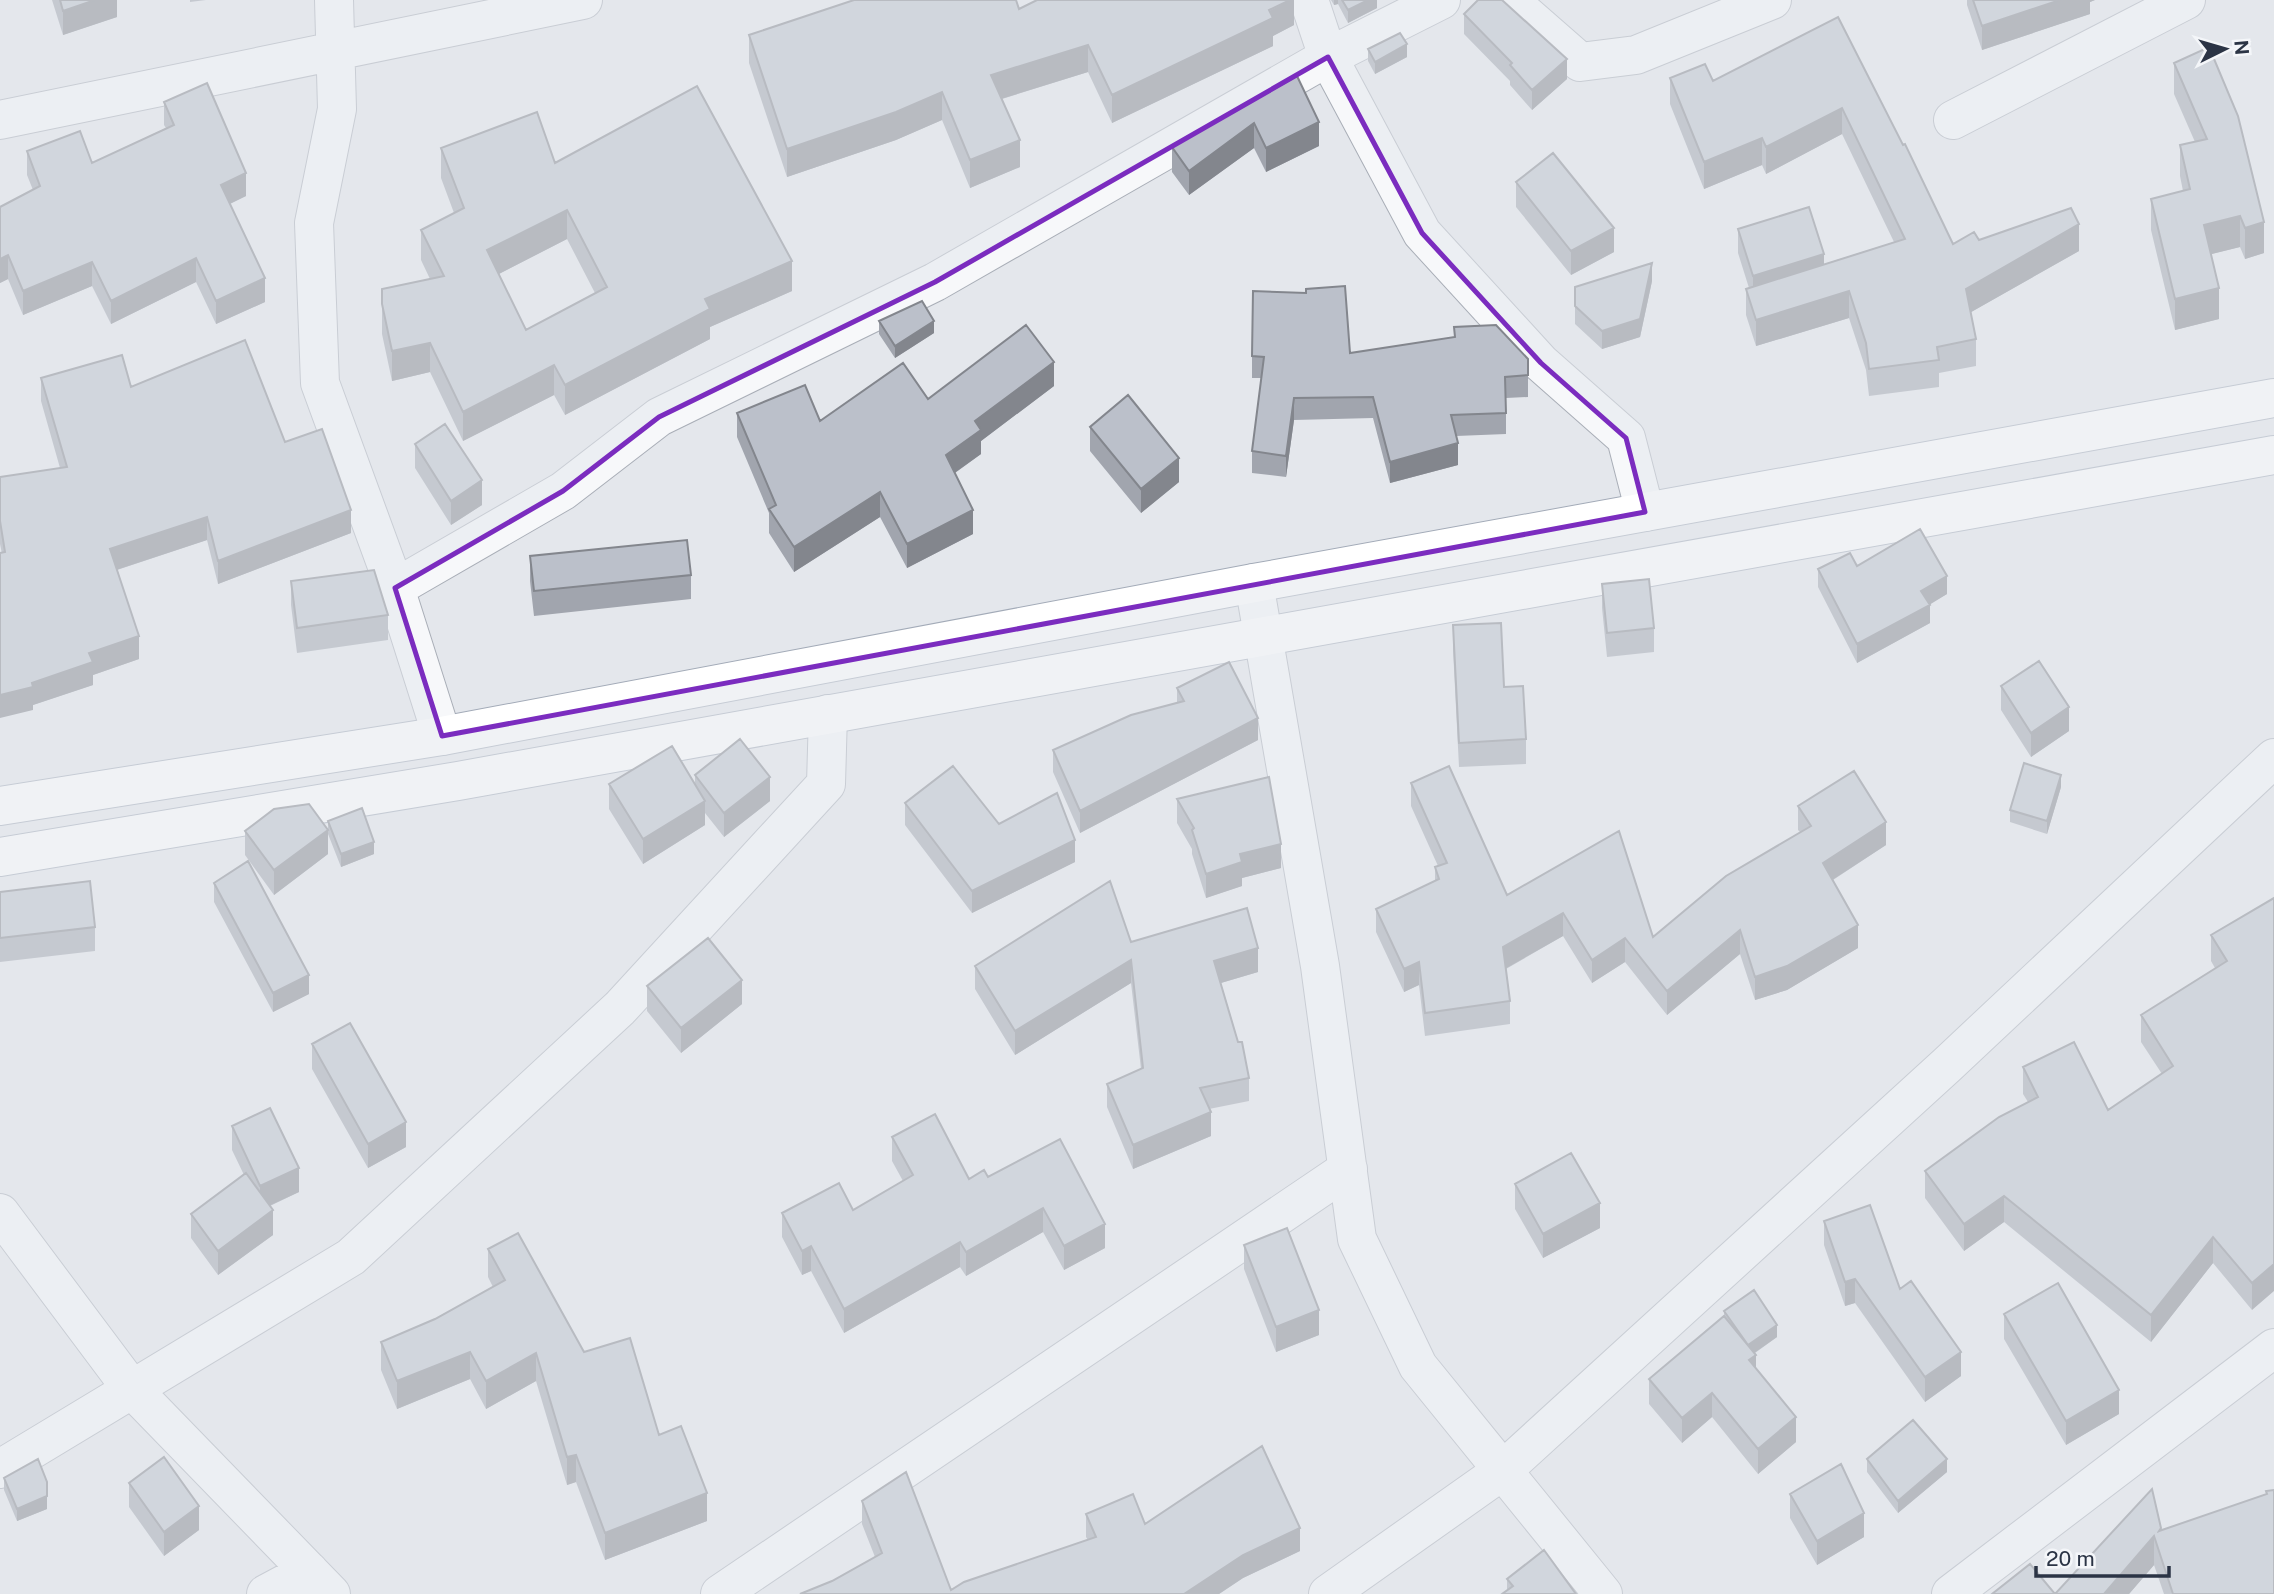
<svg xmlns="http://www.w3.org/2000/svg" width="2274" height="1594" font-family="'Public Sans',sans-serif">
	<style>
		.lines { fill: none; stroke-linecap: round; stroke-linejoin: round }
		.minor-casing { stroke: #a9aeb7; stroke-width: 40 }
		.major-casing { stroke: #a3abb8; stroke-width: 40 }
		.minor { stroke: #f7f8fa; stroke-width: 38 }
		.major { stroke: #fff; stroke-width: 38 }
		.wall { fill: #a1a5ae; fill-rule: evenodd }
		.shaded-wall { fill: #83868d }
		.building { fill: #bbc0ca; stroke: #83868d; stroke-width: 2; fill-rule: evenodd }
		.marked { fill: none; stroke: #7b2cbf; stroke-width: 5; stroke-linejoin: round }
	</style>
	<rect width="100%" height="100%" fill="#e4e7ec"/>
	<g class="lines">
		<defs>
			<path id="minor" d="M334,0L337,109L314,223L320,383L395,588L442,736
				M1309,0L1328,57L1422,233L1541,363L1626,438L1645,512
				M1509,0L1580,62L1636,55L1772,0
				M0,120L583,0
				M1953,120L2186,0
				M1254,583L1320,966L1357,1239L1418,1366L1603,1594
				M395,588L563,491L659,417L935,282L1328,57L1441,0
				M0,1213L131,1388L331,1594
				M0,1469L351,1257L620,1008L826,784L828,714
				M266,1594L309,1571
				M720,1594L1348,1169
				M1328,1594L1502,1471L1947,1065L2274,758
				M1951,1594L2274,1348"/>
			<path id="major" d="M0,806L442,736L1254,583L2274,398
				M0,857L458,781L2274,455"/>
		</defs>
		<!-- minor casing -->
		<use href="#minor" class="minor-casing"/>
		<!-- major casing -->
		<use href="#major" class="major-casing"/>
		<!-- minor -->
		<use href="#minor" class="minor"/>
		<!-- major -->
		<use href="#major" class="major"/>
	</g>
	<!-- wall -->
	<path class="wall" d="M52,0H117V17L63,35Z
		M190,0H206L190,2Z
		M1294,0V25L1273,36V46L1112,123L1088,72L1002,99L1020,167L970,188L942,120L896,140L787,177L749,63V35L1019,9Z
		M1331,0H1377V8L1348,23L1338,4L1334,5Z
		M1967,0H2095L2090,2V14L1982,50L1967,5Z
		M1464,14L1567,79L1532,110L1510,85V81L1464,34Z
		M1838,17L1953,244L1979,240L2079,251L1971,312L1976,339V366L1939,373V387L1869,396L1866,370L1849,318L1756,346L1746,315V289L1749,288L1738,253V229L1824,264L1894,242L1842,134L1766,174L1762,165L1704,189L1670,104V78L1713,81Z
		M1368,49L1407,57L1375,74L1368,61Z
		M2174,63L2264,253L2245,259L2240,247L2211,254L2219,319L2175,330L2151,230V199L2183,191L2180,176V145L2195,142L2174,94Z
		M1297,76L1319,146L1266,172L1254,148L1189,195L1172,172V147Z
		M164,102L246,196L230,204L265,302L216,324L196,282L111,324L92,286L23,315L8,279L0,283V207L33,190L27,175V151L92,163L166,128L164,125Z
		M441,148L555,163L792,291L710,327V339L565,415L554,395L463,441L430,372L392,381L382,334V289L430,279L421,260V230L454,213L441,178ZM567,239L595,293L526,330L499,274Z
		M1516,182L1614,252L1571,275L1516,207Z
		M1652,281L1640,337L1602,349L1575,324V287Z
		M879,321L934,333L895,358L879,334Z
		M1350,353L1528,375V397L1506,398V434L1456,436L1458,465L1390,483L1373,418L1294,420L1286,477L1252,473V451L1262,378H1252V356Z
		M41,378L131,387L285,442L351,533L218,584L207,540L117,570L139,659L93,675V685L33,705V710L0,544V477L60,468L41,401Z
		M1054,386L981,441V454L955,473L973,534L907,568L880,517L794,572L769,533V513L737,437V413L820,421L928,399Z
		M1090,427L1179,482L1141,513L1090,451Z
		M415,444L482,505L451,525L415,468Z
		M530,556L691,575V599L534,616L530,581Z
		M1857,566L1947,594L1929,604L1930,623L1857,663L1818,587V569Z
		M291,581L388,615V640L297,653L291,605Z
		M1602,584L1654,628V652L1607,657L1602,608Z
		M1453,625L1504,687L1526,739V764L1459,767L1453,649Z
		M2001,686L2069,731L2031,757L2001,710Z
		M1177,688L1258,740L1080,833L1053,772V750L1177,703Z
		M695,775L770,801L724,837L705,813V825L643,864L609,809V784H695Z
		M1411,783L1507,895L1653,937L1800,832L1798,830V806L1886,845L1833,880L1858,948L1787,990L1755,1000L1740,954L1667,1015L1625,962L1592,983L1563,936L1506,969L1510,1001V1024L1425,1036L1419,985L1404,992L1376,932V909L1435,881V867L1438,866L1411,806Z
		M2061,787L2047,834L2010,822V810Z
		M1177,799L1281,868L1242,878V886L1206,898L1192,854V849L1177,823Z
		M905,803L999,824L1075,862L972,913L905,825Z
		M328,821L374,854L341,867L328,834V854L274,895L245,855V831L328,830Z
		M214,883L309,994L273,1012L214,902Z
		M0,892L95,927V951L0,962Z
		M2274,898L2252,1310L2213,1263L2151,1342L2004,1222L1964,1251L1925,1198V1171L2028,1102L2023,1094V1067L2108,1110L2162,1074L2141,1042V1015L2215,968L2211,961V935Z
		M1131,942L1258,972L1221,983L1249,1078V1101L1209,1109L1211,1136L1133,1169L1107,1107V1084L1141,1069L1131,983L1015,1055L975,989V966Z
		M647,986L742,1004L681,1053L647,1011Z
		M312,1044L406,1147L368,1168L312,1069Z
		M232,1126L299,1192L270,1206L273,1235L218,1275L191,1238V1214L244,1175L232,1150Z
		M892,1137L969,1179L988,1177L1060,1139L1105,1248L1064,1270L1043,1232L966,1276L960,1267L844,1333L811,1271L802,1275L782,1237V1213L853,1210L903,1181L892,1161Z
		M1515,1184L1600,1228L1543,1258L1515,1209Z
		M1824,1221L1900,1289L1961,1376L1925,1402L1855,1303L1845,1306L1824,1245Z
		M1244,1245L1319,1335L1276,1352L1244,1269Z
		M488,1249L659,1435L707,1521L605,1560L576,1482L567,1485L536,1381L486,1409L470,1379L397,1409L381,1370V1342L435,1319L493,1287L488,1277Z
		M1724,1311L1777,1337L1755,1353L1756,1369L1796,1442L1758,1474L1712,1417L1682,1443L1649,1404V1379L1724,1316Z
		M2004,1314L2119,1414L2066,1445L2004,1339Z
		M1867,1459L1947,1472L1898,1513L1867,1472Z
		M4,1478L47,1509L17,1521L4,1490Z
		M129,1483L199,1530L164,1556L129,1507Z
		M1790,1494L1864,1537L1817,1565L1790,1518Z
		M862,1501L951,1590L1088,1540L1086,1537V1514L1300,1551L1243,1578L1219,1594H800L832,1581L875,1557L862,1524Z
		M2161,1530L2274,1594H2164L2154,1565L2129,1594H2055Z
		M1507,1579L1576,1594L1507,1590Z"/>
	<!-- shaded-wall -->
	<path class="shaded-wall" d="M95,0H117V17L63,35V11Z
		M1290,0H1294V25L1273,36V46L1112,123V95Z
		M1334,0H1338V4L1334,5Z
		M1368,0H1377V8L1348,23V10Z
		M2060,0H2095L2090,2V14L1982,50V26Z
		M1407,44V57L1375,74V62Z
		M1088,45V72L991,102V75Z
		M1567,59V79L1532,110V90Z
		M942,92V120L896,140L787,177V149Z
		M1842,108V134L1766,174V147Z
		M1319,122V146L1266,172V148Z
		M1254,123V148L1189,195V171Z
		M1762,138V165L1704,189V162Z
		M1020,140V167L970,188V160Z
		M246,173V196L221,208V185Z
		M567,210V239L487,280V250Z
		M2240,216V247L2204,256V225Z
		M2264,222V253L2245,259V228Z
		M2079,224V251L1966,315V289Z
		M1614,228V252L1571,275V251Z
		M1824,254V278L1753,301V276Z
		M8,255V279L0,283V259Z
		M196,258V282L111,324V301Z
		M792,261V291L710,327V339L565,415V385L705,299Z
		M92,262V286L23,315V291Z
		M1652,263V281L1640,337L1602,349V331Z
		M265,278V302L216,324V301Z
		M2219,288V319L2175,330V299Z
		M1849,291V318L1756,346V320Z
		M934,321V333L895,358V346Z
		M430,343V372L392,381V351Z
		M1054,362V386L981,441V454L946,479V455L975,421Z
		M554,365V395L463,441V412Z
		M1294,398V420L1286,477V456Z
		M1458,443V465L1390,483V462Z
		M1179,458V482L1141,513V489Z
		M482,480V505L451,525V501Z
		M880,492V517L794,572V547Z
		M351,510V533L218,584V561Z
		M973,510V534L907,568V544Z
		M207,517V540L110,572V549Z
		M1947,576V594L1921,610V591Z
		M1930,605V623L1857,663V644Z
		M139,636V659L93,675V685L33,705V710L0,718V695L32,683L89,653Z
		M2069,707V731L2031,757V733Z
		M1258,718V740L1080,833V811Z
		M2061,775V787L2047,834V821Z
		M770,777V801L724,837V813Z
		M705,801V825L643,864V839Z
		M1886,822V845L1823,886V863Z
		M328,830V854L274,895V870Z
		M1075,840V862L972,913V891Z
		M374,842V854L341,867V854Z
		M1281,844V868L1242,878V886L1206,898V874L1240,854Z
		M1563,913V936L1503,970V947Z
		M1858,925V948L1787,990L1755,1000V977Z
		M1740,930V954L1667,1015V991Z
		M1625,938V962L1592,983V960Z
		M1258,948V972L1214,985V961Z
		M1131,960V983L1015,1055V1031Z
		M1419,962V985L1404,992V969Z
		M309,975V994L273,1012V993Z
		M742,980V1004L681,1053V1028Z
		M1211,1112V1136L1133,1169V1145Z
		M406,1122V1147L368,1168V1144Z
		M299,1168V1192L260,1210V1186Z
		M2004,1196V1222L1964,1251V1224Z
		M1600,1203V1228L1543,1258V1234Z
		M1043,1208V1232L966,1276V1252Z
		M273,1210V1235L218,1275V1251Z
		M1105,1224V1248L1064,1270V1246Z
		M2213,1237V1263L2151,1342V1315Z
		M960,1242V1267L844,1333V1309Z
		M811,1246V1271L802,1275V1251Z
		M2274,1264V1291L2252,1310V1283Z
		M1855,1279V1303L1845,1306V1282Z
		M1319,1310V1335L1276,1352V1327Z
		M1777,1325V1337L1747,1358V1346Z
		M470,1352V1379L397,1409V1381Z
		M1961,1352V1376L1925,1402V1377Z
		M536,1353V1381L486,1409V1381Z
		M1756,1355V1379L1749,1360Z
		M2119,1390V1414L2066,1445V1421Z
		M1712,1393V1417L1682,1443V1418Z
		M1796,1417V1442L1758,1474V1449Z
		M576,1455V1482L567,1485V1457Z
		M1947,1459V1472L1898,1513V1501Z
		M707,1493V1521L605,1560V1533Z
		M47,1496V1509L17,1521V1509Z
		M199,1506V1530L164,1556V1532Z
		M1864,1513V1537L1817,1565V1541Z
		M1300,1528V1551L1243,1578L1219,1594H1184L1243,1555Z
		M2154,1536V1565L2129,1594H2104Z"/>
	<!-- building -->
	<path class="building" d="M60,0H95L63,11Z
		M854,0H1016L1019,9L1037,0H1290L1269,10L1273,18L1112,95L1088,45L991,75L1020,140L970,160L942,92L896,112L787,149L749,35Z
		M1342,0H1368L1348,10Z
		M1478,0H1502L1567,59L1532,90L1510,65L1512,63L1464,14Z
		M1973,0H2060L1982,26Z
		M1838,17L1903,145L1905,144L1953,244L1974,232L1979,240L2071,208L2079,224L1966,289L1976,339L1937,347L1939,360L1869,369L1866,343L1849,291L1756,320L1746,289L1905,239L1842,108L1766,147L1762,138L1704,162L1670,78L1705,64L1713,81Z
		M1400,33L1407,44L1375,62L1368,49Z
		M2209,47L2238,116L2264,222L2245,228L2240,216L2204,225L2219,288L2175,299L2151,199L2190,189L2180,145L2207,139L2174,63Z
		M1297,76L1319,122L1266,148L1254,123L1189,171L1172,147Z
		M207,83L246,173L221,185L265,278L216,301L196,258L111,301L92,262L23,291L8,255L0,259V207L40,186L27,151L80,131L92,163L174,125L164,102Z
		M697,86L792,261L705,299L710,309L565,385L554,365L463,412L430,343L392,351L382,304V289L444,276L421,230L464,208L441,148L537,112L555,163ZM567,210L607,287L526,330L487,250Z
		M1553,153L1614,228L1571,251L1516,182Z
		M1809,207L1824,254L1753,276L1738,229Z
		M1652,263L1640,319L1602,331L1575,306V287Z
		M1345,286L1350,353L1455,337L1454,327L1496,325L1528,359V375L1505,377L1506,413L1451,415L1458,443L1390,462L1373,397L1294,398L1286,456L1252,451L1264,357L1252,356L1253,291L1306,293V289Z
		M922,301L934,321L895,346L879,321Z
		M1026,325L1054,362L975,421L981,430L946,455L973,510L907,544L880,492L794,547L769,509L776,505L737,413L805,385L820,421L903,363L928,399Z
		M245,340L285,442L322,429L351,510L218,561L207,517L110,549L139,636L89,653L93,662L32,683L33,687L0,695V553L5,552L0,521V477L67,467L41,378L122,355L131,387Z
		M1128,395L1179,458L1141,489L1090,427Z
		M445,424L482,480L451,501L415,444Z
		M1920,529L1947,576L1921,591L1930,605L1857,644L1818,569L1850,553L1857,566Z
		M687,540L691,575L534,591L530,556Z
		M374,570L388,615L297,628L291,581Z
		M1649,579L1654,628L1607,633L1602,584Z
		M1501,623L1504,687L1523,686L1526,739L1459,743L1453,625Z
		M2039,661L2069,707L2031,733L2001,686Z
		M1229,662L1258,718L1080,811L1053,750L1131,715L1184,701L1177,688Z
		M740,739L770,777L724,813L695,775Z
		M672,746L705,801L643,839L609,784Z
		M2024,763L2061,775L2047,821L2010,810Z
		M953,766L999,824L1057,793L1075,840L972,891L905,803Z
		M1449,766L1507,895L1619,831L1653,937L1726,876L1811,826L1798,806L1854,771L1886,822L1823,863L1858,925L1787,966L1755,977L1740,930L1667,991L1625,938L1592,960L1563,913L1503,947L1510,1001L1425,1013L1419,962L1404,969L1376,909L1439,879L1435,867L1447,863L1411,783Z
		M1269,777L1281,844L1240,854L1242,862L1206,874L1192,830L1194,828L1177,799Z
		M309,804L328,830L274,870L245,831L274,809Z
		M362,808L374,842L341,854L328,821Z
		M248,861L309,975L273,993L214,883Z
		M90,881L95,927L0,938V892Z
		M1110,881L1131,942L1247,908L1258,948L1214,961L1238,1042H1242L1249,1078L1200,1088L1211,1112L1133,1145L1107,1084L1143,1068L1131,960L1015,1031L975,966Z
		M2274,898V1264L2252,1283L2213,1237L2151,1315L2004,1196L1964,1224L1925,1171L1999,1117L2038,1097L2023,1067L2074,1042L2108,1110L2173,1066L2141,1015L2227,961L2211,935Z
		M708,938L742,980L681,1028L647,986Z
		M350,1023L406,1122L368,1144L312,1044Z
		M270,1108L299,1168L260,1186L232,1126Z
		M935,1114L969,1179L984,1170L988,1177L1060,1139L1105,1224L1064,1246L1043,1208L966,1252L960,1242L844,1309L811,1246L802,1251L782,1213L839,1183L853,1210L913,1175L892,1137Z
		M1571,1153L1600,1203L1543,1234L1515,1184Z
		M246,1173L273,1210L218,1251L191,1214Z
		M1870,1205L1900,1289L1911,1281L1961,1352L1925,1377L1855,1279L1845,1282L1824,1221Z
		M1287,1228L1319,1310L1276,1327L1244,1245Z
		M518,1233L584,1352L630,1338L659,1435L681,1426L707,1493L605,1533L576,1455L567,1457L536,1353L486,1381L470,1352L397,1381L381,1342L435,1319L505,1280L488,1249Z
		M2058,1283L2119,1390L2066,1421L2004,1314Z
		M1754,1290L1777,1325L1748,1345L1724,1311Z
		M1724,1316L1756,1355L1749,1360L1796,1417L1758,1449L1712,1393L1682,1418L1649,1379Z
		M1913,1420L1947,1459L1898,1501L1867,1459Z
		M1262,1446L1300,1528L1243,1555L1184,1594H800L832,1581L882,1553L862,1501L906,1472L951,1590L964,1582L1096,1537L1086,1514L1133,1494L1145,1524Z
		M164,1457L199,1506L164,1532L129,1483Z
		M38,1459L47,1482V1496L17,1509L4,1478Z
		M1841,1464L1864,1513L1817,1541L1790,1494Z
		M2152,1489L2161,1528L2159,1531L2267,1494L2266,1491L2274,1490V1594H2173L2154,1536L2104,1594H2055Z
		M1544,1550L1576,1594H1502L1513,1586L1507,1579Z
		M2030,1564L2055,1594H1992Z"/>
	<!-- marked area -->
	<path d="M0 0H2274V1594H0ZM1328,57L1422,233L1541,363L1626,438L1645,512L442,736L395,588L563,491L659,417L935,282Z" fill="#e4e7ec" fill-opacity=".55" fill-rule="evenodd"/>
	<path class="marked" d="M1328,57L1422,233L1541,363L1626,438L1645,512L442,736L395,588L563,491L659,417L935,282Z"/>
	<!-- north arrow -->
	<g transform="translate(2225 49) rotate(85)" stroke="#f4f6f9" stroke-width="5" paint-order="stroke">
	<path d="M0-5L12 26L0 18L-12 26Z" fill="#2b3445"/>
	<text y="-10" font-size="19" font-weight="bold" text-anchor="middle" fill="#2b3445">N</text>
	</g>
	<!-- scale -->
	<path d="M2036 1566v10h133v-10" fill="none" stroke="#2b3445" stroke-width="3.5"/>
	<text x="2046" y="1566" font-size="21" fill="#2b3445" stroke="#f4f6f9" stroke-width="5" paint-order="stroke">20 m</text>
</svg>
